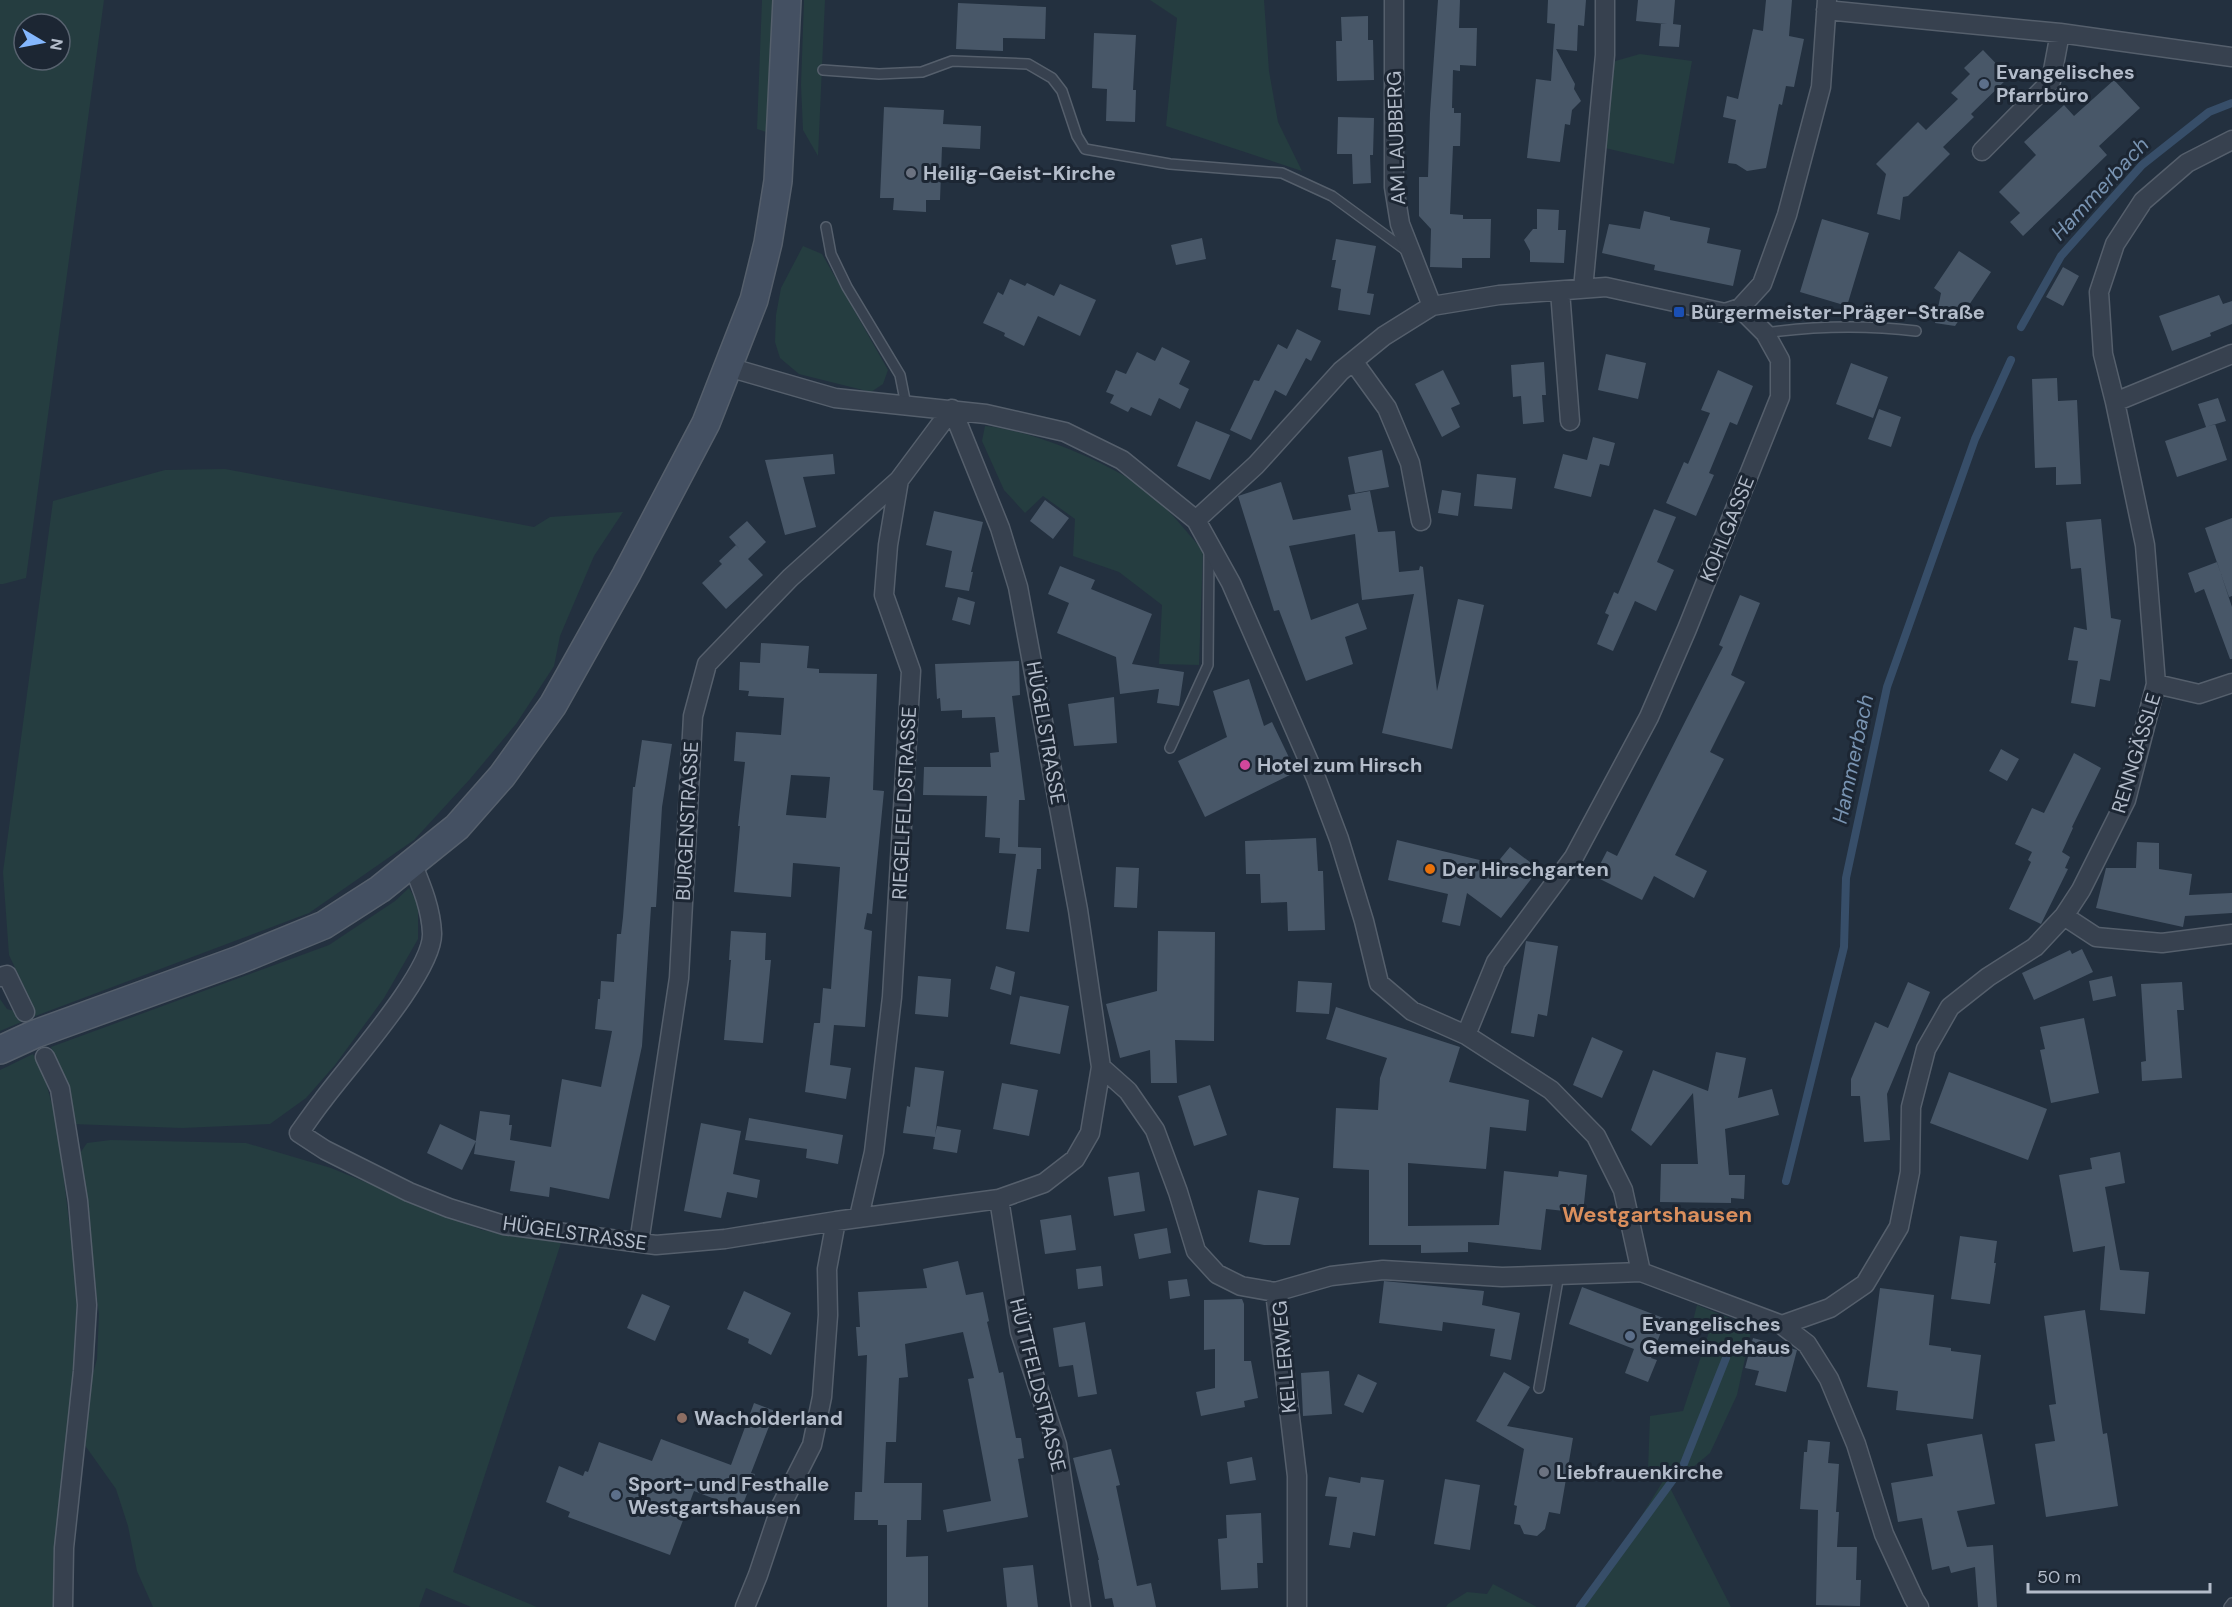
<svg xmlns="http://www.w3.org/2000/svg" width="2232" height="1607" font-family="'DM Sans',sans-serif">
	<style>
		.green { fill: #253d40; fill-rule: evenodd }
		.lines { fill: none; stroke-linecap: round; stroke-linejoin: round }
		.stream { stroke: #374e69; stroke-width: 8 }
		.building { fill: #485768; fill-rule: evenodd }
		.service-casing { stroke: #555f6c; stroke-width: 12 }
		.minor-casing { stroke: #555f6c; stroke-width: 21 }
		.secondary-casing { stroke: #555f6c; stroke-width: 30 }
		.service { stroke: #37414f; stroke-width: 9 }
		.minor { stroke: #37414f; stroke-width: 18 }
		.secondary { stroke: #445062; stroke-width: 27 }
		.service-dot { fill: #5c6f8a; stroke: #1c2633; stroke-width: 2 }
		.worship-dot { fill: #6b7280; stroke: #1c2633; stroke-width: 2 }
		.transit-dot { fill: #1a4fb4; stroke: #1c2633; stroke-width: 2 }
		.hotel-dot { fill: #d1479c; stroke: #1c2633; stroke-width: 2 }
		.food-dot { fill: #e8710a; stroke: #1c2633; stroke-width: 2 }
		.education-dot { fill: #8d6e63; stroke: #1c2633; stroke-width: 2 }
		.labels { text-anchor: middle; stroke-width: 6; stroke-linejoin: round; paint-order: stroke }
		.poi-label { font-size: 20px; font-weight: bold; fill: #b3bcca; stroke: #1c2633; text-anchor: start }
		.street-label { font-size: 20px; fill: #b3bcca; stroke: #1c2633 }
		.water-label { font-size: 21px; font-style: italic; fill: #7994b2; stroke: #1c2633 }
		.quarter-label { font-size: 22px; font-weight: bold; fill: #da8f5d; stroke: #1c2633 }
	</style>
	<rect width="100%" height="100%" fill="#23303f"/>
	<!-- green -->
	<path class="green" d="M0,0H104L26,578L3,584H0ZM24,24H60V60H24Z
		M762,0H775L770,128L766,132L757,129Z
		M804,0H825L818,156L803,130L801,85Z
		M1150,0H1264L1269,71L1278,122L1302,171L1166,126L1177,18Z
		M1640,54L1692,61L1674,164L1605,148L1612,62Z
		M803,246L822,254L888,370L883,384L871,392L799,374L780,358L775,342L776,315L781,288Z
		M985,426C1031,430 1115,464 1150,494C1170,510 1187,532 1203,551L1199,665L1159,664L1162,605L1119,572L1073,556L1075,519L1043,496L1025,513L1004,490L982,441Z
		M225,469L534,527L550,517L623,512L594,556L560,636L554,666L516,724L470,779L414,840L309,913L38,1015L0,1031V999L7,1009L18,1012L31,1002L9,955L3,872L53,501L165,470Z
		M409,888L418,904V939L384,998L335,1065L306,1098L270,1124L182,1128L72,1124L64,1081L51,1047L329,945L395,901Z
		M33,1054L45,1079L54,1112L62,1163L78,1297L59,1607H0V1070Z
		M111,1140L246,1143L331,1168L482,1230L561,1243L453,1572L537,1607H471L426,1588L419,1607H153L137,1571L128,1526L116,1489L84,1444L88,1392L97,1359L99,1314L78,1156L87,1143Z
		M1697,1305L1752,1327L1737,1395L1710,1453L1685,1474L1648,1470L1650,1416L1683,1411L1709,1332L1693,1321Z
		M1665,1478L1731,1607H1585Z
		M1493,1584L1537,1607H1446L1448,1604L1467,1592L1487,1594Z"/>
	<g class="lines">
		<!-- stream -->
		<path class="stream" d="M2021,327L2061,256L2142,165L2209,112L2232,103
			M1786,1181L1844,947L1846,878L1887,687L1975,439L2011,360
			M1580,1607L1683,1466L1726,1358"/>
	</g>
	<!-- building -->
	<path class="building" d="M1438,0H1460L1459,28H1477L1476,66L1460,65V71L1453,70L1452,108H1454V113H1461L1460,146H1453L1450,214L1463,215V219H1491L1490,258H1462V268L1430,267L1431,229L1419,216V177H1428L1430,113Z
		M1548,0H1586L1584,26L1578,25L1577,51L1556,49L1575,84L1574,89L1581,101L1572,110L1570,125L1565,124L1560,162L1527,158L1536,79L1551,81L1555,24L1547,23Z
		M1638,0H1675L1673,24L1681,25L1679,47L1659,46L1661,23L1667,24L1636,21Z
		M1766,0H1792L1789,36L1804,39L1794,87L1786,86L1782,105L1779,104L1766,168L1747,171L1736,164L1728,163L1736,120L1723,117L1727,96L1738,99L1753,29L1763,31Z
		M958,3L1046,7L1045,39L1003,38V51L956,49Z
		M1368,16V40H1373L1374,80L1337,81L1336,41H1342L1341,17Z
		M1094,33L1136,35L1133,90H1136L1135,122L1106,121L1107,89L1092,88Z
		M1983,50L2009,77L1971,114L1974,117L1943,147L1950,154L1908,196L1903,197L1900,220L1877,214L1886,174L1876,164L1918,122L1926,130L1958,99L1951,93L1970,74L1964,68Z
		M2114,80L2140,108L2099,146L2107,155L2023,236L2010,222L2020,213L1999,192L2036,155L2024,142L2064,105L2074,116Z
		M884,107L944,110L943,124L981,126L980,149L942,147L940,200H926V212L893,210L894,198H880Z
		M1338,117L1374,118L1373,155H1370L1371,183L1353,184L1352,154H1337Z
		M1537,209L1559,210L1558,230H1566L1564,263L1530,262V251L1524,240L1533,229H1537Z
		M1644,211L1670,217V220L1710,228L1707,243L1741,250L1733,286L1654,270L1655,265L1602,253L1609,224L1640,229Z
		M1822,219L1869,233L1847,306L1800,292Z
		M1202,238L1206,259L1176,265L1171,245Z
		M1336,239L1376,246L1367,293L1374,294L1370,315L1338,310L1341,289L1331,287L1336,260H1332Z
		M1959,251L1991,272L1955,326L1935,323L1941,293L1934,288Z
		M2063,267L2079,276L2063,306L2046,297Z
		M1010,279L1025,286L1027,283L1054,296L1060,284L1096,300L1080,336L1038,316L1024,346L1004,336L1005,333L983,323L998,292L1003,295Z
		M2219,295L2223,304L2232,301V324L2210,333L2211,336L2172,351L2159,316Z
		M1297,329L1321,341L1311,361L1306,358L1286,396L1275,390L1251,440L1230,430L1254,380L1259,381L1278,344L1287,349Z
		M1162,347L1190,361L1179,384L1189,389L1180,409L1159,398L1151,416L1131,407L1128,412L1110,403L1114,395L1106,392L1116,370L1126,374L1137,352L1155,361Z
		M1606,354L1646,363L1638,399L1598,390Z
		M1544,362L1546,395H1542L1544,422L1523,424L1521,396L1513,397L1511,365Z
		M1851,363L1888,377L1873,418L1836,404Z
		M1443,370L1460,404L1451,408L1460,427L1442,437L1415,384Z
		M1718,370L1753,386L1737,425L1730,422L1709,473L1714,475L1696,516L1666,503L1684,462L1688,464L1710,413L1701,410Z
		M2057,378L2058,401L2077,400L2081,484L2056,485V467L2035,468L2032,379Z
		M2218,398L2226,421L2206,427L2198,404Z
		M1879,409L1901,417L1891,447L1868,439Z
		M1196,421L1230,435L1210,480L1177,466Z
		M2215,424L2227,460L2177,477L2165,441Z
		M1593,437L1615,443L1609,466L1600,464L1591,497L1554,488L1563,454L1595,462L1587,460Z
		M1382,450L1389,487L1355,493L1348,457Z
		M833,454L835,474L803,477L816,527L785,535L765,460Z
		M1477,474L1516,478L1512,509L1474,506Z
		M1281,482L1293,520L1351,510L1348,495L1370,491L1378,532L1395,531L1399,572L1419,570L1420,566L1423,567L1437,691L1458,599L1484,605L1452,749L1382,733L1414,594L1362,600L1355,534L1289,546L1311,620L1358,603L1367,629L1345,637L1353,664L1306,681L1279,610L1274,611L1238,496Z
		M1442,490L1461,493L1458,516L1438,513Z
		M1045,500L1069,518L1053,539L1030,521Z
		M1654,509L1676,517L1657,562L1674,570L1656,611L1635,601L1613,651L1597,644L1609,615L1605,613L1614,592L1618,594Z
		M934,511L983,522L971,572H973L969,591L945,587L952,551L926,545Z
		M2232,518V596L2229,597L2205,528Z
		M2101,519L2111,618L2121,620L2110,681L2100,679L2095,707L2071,703L2078,661L2068,660L2074,627L2087,630L2081,568L2071,569L2066,522Z
		M747,521L766,542L748,559L763,575L726,609L702,583L722,564L719,561L736,545L741,551L729,537Z
		M2217,562L2232,607V659H2230L2204,589L2195,593L2188,573Z
		M1060,566L1095,580L1091,589L1152,614L1132,664L1184,672L1179,706L1157,703L1159,689L1120,694L1116,657L1057,633L1069,603L1048,594Z
		M1740,595L1760,603L1731,675L1745,682L1710,752L1724,759L1675,855L1707,871L1694,898L1654,876L1642,900L1594,876L1607,851L1617,856L1723,647L1719,645Z
		M958,597L975,602L970,625L952,620Z
		M761,643L809,646L807,668L819,669V673L877,674L873,790L884,791L872,914L867,913L864,929L872,931L865,1027L834,1025L830,1065L851,1068L846,1099L805,1092L814,1023H820L823,988L831,989L840,867L793,863L791,897L734,892L740,826H738L745,762L734,761L736,732L781,735L784,698L748,696L749,691L739,690L740,662L760,663ZM791,775L830,777L826,818L786,815Z
		M1019,661L1020,695L1012,696L1025,800H1019L1018,847L1041,848V869H1037L1029,932L1006,929L1016,854L999,853L1000,838L985,837L987,796L923,795L924,767H991L990,753L999,752L995,717L962,718V710L941,711L940,698L937,699L935,664Z
		M1249,679L1264,726L1272,722L1296,772L1205,817L1178,761L1227,737L1213,691Z
		M1114,697L1117,743L1074,746L1068,704Z
		M642,740L672,744L662,807L656,907H651L642,1046L609,1199L550,1187L549,1197L510,1191L515,1161L474,1154L480,1111L510,1115L509,1125H512L510,1140L551,1147L562,1079L601,1087L612,1031L595,1029L598,999H600L601,981L614,982L617,934H621L623,917L633,787H635Z
		M2001,749L2019,759L2007,781L1989,771Z
		M2074,753L2101,768L2072,827L2073,828L2062,852L2070,857L2065,868L2068,869L2041,924L2009,909L2031,862L2028,860L2032,852L2015,844L2032,808L2044,813Z
		M1316,838L1318,871H1323L1325,930L1288,931L1287,902L1261,903L1260,874H1246L1245,841Z
		M1397,840L1496,864L1510,847L1539,869L1501,918L1467,893L1460,926L1442,922L1448,894L1388,880Z
		M2137,842L2159,843V869L2192,874L2189,895L2232,893V913L2185,916L2183,927L2096,908L2106,868H2136Z
		M1116,867L1139,868L1137,908L1114,907Z
		M731,931L766,933L765,960H771L763,1043L724,1040L731,960H729Z
		M1158,931L1215,932L1214,1041L1175,1040L1177,1083H1151L1150,1050L1120,1058L1106,1004L1157,991Z
		M1526,941L1558,946L1547,1016L1538,1014L1534,1037L1511,1033Z
		M2082,949L2093,972L2034,1000L2022,973L2070,950L2072,954Z
		M996,966L1015,972L1011,995L990,989Z
		M918,976L951,979L948,1017L915,1014Z
		M2112,976L2116,996L2093,1001L2089,981Z
		M1298,981L1332,983L1329,1014L1296,1012Z
		M1908,982L1930,992L1887,1094L1890,1140L1864,1142L1860,1096H1851V1079L1875,1022L1888,1028Z
		M2182,982L2184,1010H2177L2182,1078L2142,1081L2141,1062L2146,1061L2141,984Z
		M1020,996L1069,1006L1060,1054L1010,1044Z
		M1336,1007L1460,1047L1449,1082L1529,1100L1526,1131L1490,1127L1486,1169L1408,1163V1226L1499,1225L1504,1171L1558,1177L1559,1171L1587,1175L1583,1213L1546,1209L1541,1250L1468,1242V1252L1421,1253V1245H1369V1170L1333,1168L1336,1108L1378,1110L1380,1078L1387,1058L1326,1039Z
		M2084,1018L2099,1093L2051,1103L2040,1050L2045,1049L2040,1027Z
		M1592,1037L1623,1051L1602,1098L1573,1085Z
		M1716,1052L1746,1058L1738,1098L1772,1089L1779,1115L1725,1129L1729,1175H1745L1744,1199L1731,1198V1203L1660,1202L1661,1164H1698L1693,1093L1651,1146L1631,1130L1653,1070L1708,1091Z
		M915,1067L944,1071L935,1135L937,1126L961,1130L957,1153L933,1149L935,1137L903,1133L907,1106L910,1107Z
		M1949,1072L2047,1109L2028,1160L1930,1123Z
		M1002,1083L1038,1090L1029,1136L993,1129Z
		M1210,1085L1227,1135L1194,1146L1178,1096Z
		M749,1118L843,1135L838,1164L806,1158L807,1149L745,1140Z
		M701,1123L741,1131L733,1174L760,1180L757,1198L727,1192L721,1218L684,1211Z
		M440,1124L476,1141L462,1170L427,1153Z
		M2120,1152L2125,1183L2105,1187L2120,1270L2149,1272L2145,1314L2100,1310L2105,1246L2073,1252L2059,1175L2092,1169L2090,1158Z
		M1139,1172L1145,1211L1114,1216L1108,1177Z
		M1258,1190L1299,1198L1290,1245H1264L1249,1242Z
		M1071,1215L1076,1250L1045,1254L1040,1220Z
		M1167,1228L1171,1253L1139,1259L1134,1234Z
		M1960,1236L1997,1241L1994,1263H1996L1990,1304L1951,1299Z
		M958,1261L966,1295L983,1292L989,1321L987,1322L999,1373L1003,1372L1016,1438H1021L1024,1458L1018,1459L1028,1517L947,1532L943,1510L991,1501L968,1379L974,1378L963,1332L905,1344L908,1377L899,1378L896,1442H886L884,1483H922L921,1520H907L906,1557L928,1556V1607H887V1525H878V1520H854L855,1492H862L867,1355L858,1356L856,1327H860L858,1292L927,1288L923,1269Z
		M1101,1266L1103,1286L1078,1289L1076,1269Z
		M1187,1279L1190,1296L1170,1299L1168,1281Z
		M1384,1281L1484,1291L1482,1305L1520,1313L1511,1360L1490,1356L1495,1329L1443,1322L1442,1331L1379,1323Z
		M1582,1287L1666,1319L1651,1358L1657,1360L1648,1382L1625,1373L1634,1349L1569,1324Z
		M1880,1288L1934,1295L1929,1345L1951,1348V1351L1981,1355L1973,1419L1896,1410L1898,1391L1867,1387Z
		M744,1291L791,1313L771,1355L748,1343L749,1339L727,1329Z
		M642,1294L670,1306L655,1341L627,1328Z
		M1242,1299L1244,1304V1361H1251L1258,1398L1244,1401L1245,1407L1201,1416L1196,1392L1215,1388V1349L1204,1350V1300Z
		M2085,1310L2103,1434L2107,1433L2118,1506L2046,1517L2035,1444L2055,1441L2049,1405L2056,1404L2044,1316Z
		M1085,1322L1097,1394L1078,1397L1073,1365L1059,1367L1053,1328Z
		M1753,1338L1797,1350L1786,1392L1755,1385L1759,1371L1745,1368Z
		M1329,1371L1332,1414L1303,1416L1301,1373Z
		M1504,1372L1530,1387L1507,1426L1573,1438L1560,1514L1549,1512L1545,1529L1537,1536L1524,1534L1520,1525L1514,1524L1517,1506L1514,1505L1524,1449L1476,1421Z
		M1358,1374L1377,1383L1363,1413L1344,1405Z
		M754,1403L775,1411L751,1473L755,1474L741,1509L694,1491L670,1555L568,1517L570,1512L546,1502L559,1466L583,1476L585,1471L588,1472L599,1442L652,1461L661,1439L731,1465Z
		M1982,1434L1995,1504L1957,1511L1967,1547L1993,1545L1997,1607H1978L1975,1567L1951,1573L1949,1566L1932,1570L1922,1518L1898,1522L1891,1483L1933,1476L1927,1444Z
		M1808,1440L1830,1442L1828,1463L1839,1464L1836,1512H1839L1837,1547H1857L1856,1580H1861L1860,1606L1816,1605L1818,1510L1800,1509L1804,1452H1807Z
		M1111,1449L1120,1485L1116,1486L1137,1586L1151,1583L1156,1607H1114L1112,1598L1105,1599L1098,1560H1099L1073,1458Z
		M1252,1457L1256,1480L1230,1484L1227,1462Z
		M1329,1477L1360,1483L1361,1477L1384,1480L1375,1536L1353,1532L1350,1548L1329,1545L1337,1497L1325,1496Z
		M1445,1479L1480,1485L1470,1550L1434,1544Z
		M1261,1513L1263,1563H1257L1258,1588L1221,1590L1218,1539L1227,1538L1226,1515Z
		M1033,1565L1038,1607H1007L1003,1568Z"/>
	<g class="lines">
		<defs>
			<path id="service" d="M823,70L879,74L922,72L952,61L1028,64L1052,78L1062,91L1077,136L1085,149L1170,164L1282,173L1332,196L1407,251
				M826,227L831,254L847,287L900,375L906,405
				M1765,333C1815,326 1865,325 1916,331
				M1170,748L1208,665L1209,552
				M1539,1388L1559,1274
				M2229,1607L2232,1603"/>
			<path id="minor" d="M1394,0V187L1400,224L1432,306
				M1826,10L2060,33L2232,57
				M1982,151L2051,81L2060,33
				M1583,289L1605,55V0
				M1560,291L1570,421
				M1353,361L1387,408L1410,463L1421,521
				M728,367L835,398L986,414L1065,432L1122,460L1196,520L1231,583L1316,778L1339,839L1364,921L1379,983L1412,1011L1466,1035L1551,1090L1596,1136L1623,1190L1641,1272L1782,1325L1807,1344L1829,1379L1856,1444L1884,1534L1914,1599L1919,1607
				M2115,402L2232,354
				M952,409L1000,528L1018,587L1078,910L1101,1067L1128,1091L1155,1130L1178,1192L1196,1251L1217,1274L1241,1286L1275,1292
				M1196,520L1256,465L1341,371L1384,336L1432,306L1499,295L1606,287L1725,313L1740,308
				M2156,684L2199,694L2232,683
				M412,863C421,885 431,908 432,933C434,971 348,1066 323,1100C315,1110 307,1122 299,1133L325,1150L409,1192L449,1208L504,1225L656,1245L725,1239L836,1221L999,1199L1044,1183L1075,1159L1090,1133L1101,1067
				M2064,916L2096,937L2162,943L2232,934
				M0,977L7,975L25,1012
				M1466,1035L1496,962L1574,857L1649,717L1687,629L1780,397V360L1765,333L1740,308L1762,284L1787,215L1821,87L1827,0
				M45,1057L60,1089L78,1201L87,1305L83,1371L64,1548L63,1607
				M999,1199L1020,1332L1057,1445L1081,1607
				M859,1217L874,1152L892,997L911,671L884,595L888,545L899,480L952,409
				M639,1243L679,978L693,716L707,664L790,578L899,480
				M1782,1325L1830,1308L1865,1284L1899,1227L1910,1172L1911,1107L1926,1049L1950,1007L1988,977L2035,947L2064,916L2081,890L2126,800L2156,684L2145,545L2115,402L2103,354L2099,292L2115,244L2143,201L2187,163L2232,140
				M745,1607L758,1575L781,1506L812,1445L822,1397L828,1315L827,1269L836,1221
				M1297,1607V1476L1275,1292L1331,1276L1383,1270L1502,1277L1641,1272"/>
			<path id="secondary" d="M0,1050L35,1034L239,960L324,925L380,889L457,827L502,776L553,705L626,575L706,423L754,300L768,243L778,181L787,0"/>
		</defs>
		<!-- service casing -->
		<use href="#service" class="service-casing"/>
		<!-- minor casing -->
		<use href="#minor" class="minor-casing"/>
		<!-- secondary casing -->
		<use href="#secondary" class="secondary-casing"/>
		<!-- service -->
		<use href="#service" class="service"/>
		<!-- minor -->
		<use href="#minor" class="minor"/>
		<!-- secondary -->
		<use href="#secondary" class="secondary"/>
	</g>
	<!-- markers -->
	<g class="service-dot">
		<circle cx="1984" cy="84" r="6"/>
		<circle cx="1630" cy="1336" r="6"/>
		<circle cx="616" cy="1495" r="6"/>
	</g>
	<g class="worship-dot">
		<circle cx="911" cy="173" r="6"/>
		<circle cx="1544" cy="1472" r="6"/>
	</g>
	<rect class="transit-dot" x="1673" y="306" width="12" height="12" rx="3"/>
	<circle class="hotel-dot" cx="1245" cy="765" r="6"/>
	<circle class="food-dot" cx="1430" cy="869" r="6"/>
	<circle class="education-dot" cx="682" cy="1418" r="6"/>
	<g class="labels">
		<!-- poi labels -->
		<g class="poi-label">
			<text x="1996" y="79">Evangelisches<tspan x="1996" dy="23">Pfarrbüro</tspan></text>
			<text x="923" y="180">Heilig-Geist-Kirche</text>
			<text x="1691" y="319">Bürgermeister-Präger-Straße</text>
			<text x="1257" y="772">Hotel zum Hirsch</text>
			<text x="1442" y="876">Der Hirschgarten</text>
			<text x="1642" y="1331">Evangelisches<tspan x="1642" dy="23">Gemeindehaus</tspan></text>
			<text x="694" y="1425">Wacholderland</text>
			<text x="1556" y="1479">Liebfrauenkirche</text>
			<text x="628" y="1491">Sport- und Festhalle<tspan x="628" dy="23">Westgartshausen</tspan></text>
		</g>
		<!-- street labels -->
		<g class="street-label">
			<text transform="translate(1396 138) rotate(-92)" y="7">AM LAUBBERG</text>
			<text transform="translate(1727 529) rotate(-68)" y="7">KOHLGASSE</text>
			<text transform="translate(1046 733) rotate(80)" y="7">HÜGELSTRASSE</text>
			<text transform="translate(2136 753) rotate(-73)" y="7">RENNGÄSSLE</text>
			<text transform="translate(904 803) rotate(-87)" y="7">RIEGELFELDSTRASSE</text>
			<text transform="translate(687 821) rotate(-87)" y="7">BURGENSTRASSE</text>
			<text transform="translate(575 1233) rotate(8)" y="7">HÜGELSTRASSE</text>
			<text transform="translate(1284 1357) rotate(-95)" y="7">KELLERWEG</text>
			<text transform="translate(1038 1385) rotate(76)" y="7">HÜTTFELDSTRASSE</text>
		</g>
		<!-- water labels -->
		<g class="water-label">
			<text transform="translate(2100 189) rotate(-47)" y="7">Hammerbach</text>
			<text transform="translate(1853 759) rotate(-78)" y="7">Hammerbach</text>
		</g>
		<!-- quarter labels -->
		<g class="quarter-label">
			<text x="1657" y="1222">Westgartshausen</text>
		</g>
	</g>
	<!-- north arrow -->
	<g transform="translate(42 42) rotate(100)"><circle r="28" fill="#1c2633" stroke="#58626f" stroke-width="1.5"/>
	<path d="M0-4.5L10 22L0 15L-10 22Z" fill="#84b7fd"/>
	<text y="-9" font-size="16" font-weight="bold" text-anchor="middle" fill="#b3bcca">N</text>
	</g>
	<!-- scale -->
	<path d="M2028 1583v9h182v-9" fill="none" stroke="#b3bcca" stroke-width="3"/>
	<text x="2037" y="1583" font-size="18" fill="#b3bcca" stroke="#1c2633" stroke-width="4.5" paint-order="stroke">50 m</text>
</svg>
